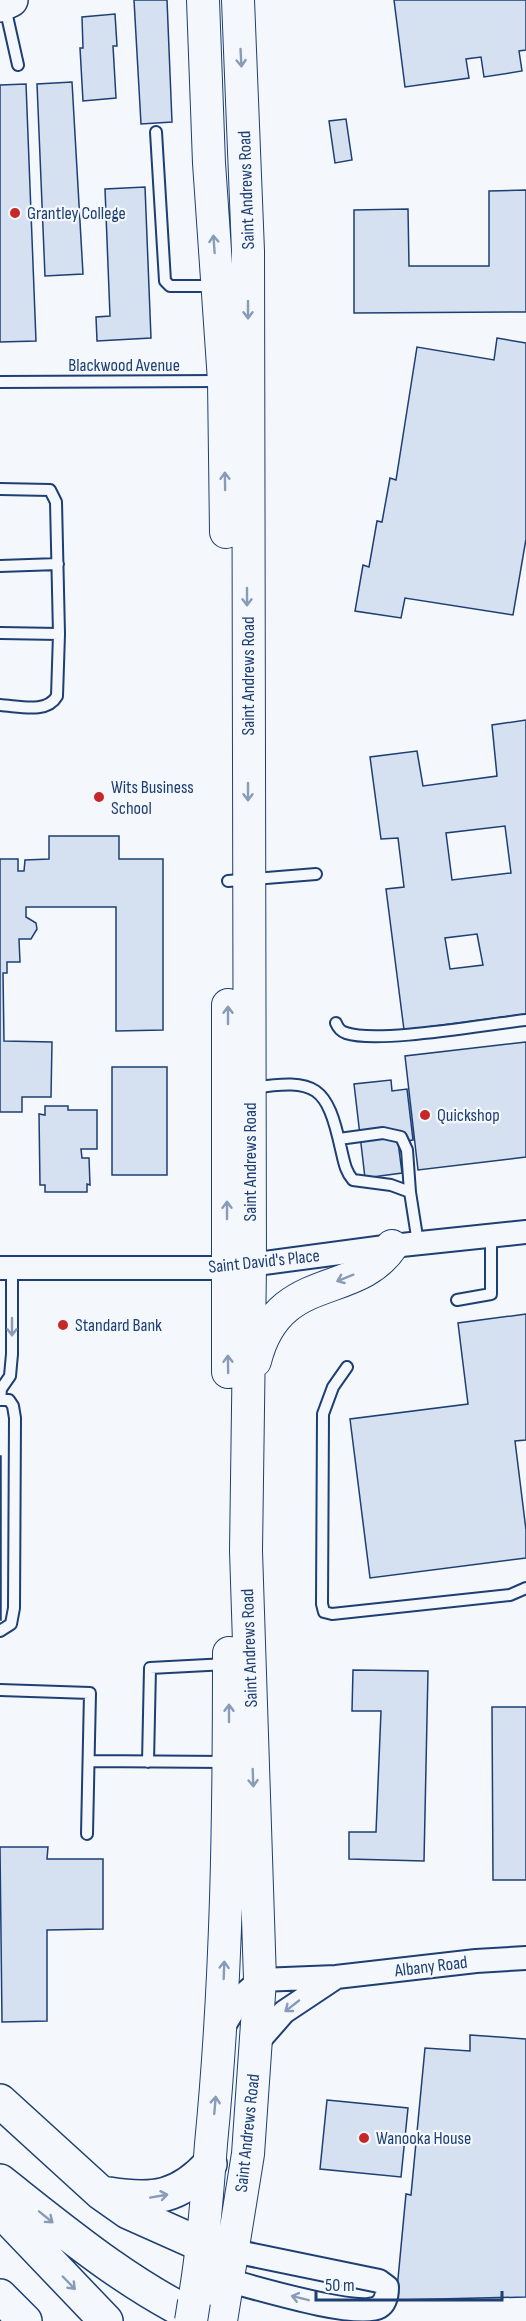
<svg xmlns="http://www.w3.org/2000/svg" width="526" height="2321" font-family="'Sofia Sans Condensed',sans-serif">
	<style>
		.building { fill: #d5e0f0; stroke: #1d3f73; stroke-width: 1.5; fill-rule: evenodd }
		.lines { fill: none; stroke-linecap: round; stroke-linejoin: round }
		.service-casing { stroke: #1d3f73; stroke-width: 14 }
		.minor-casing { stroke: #1d3f73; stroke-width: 26 }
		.secondary-casing { stroke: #1d3f73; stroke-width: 34 }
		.primary-casing { stroke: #1d3f73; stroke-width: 36 }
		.motorway-casing { stroke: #1d3f73; stroke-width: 36 }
		.service { stroke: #f4f7fb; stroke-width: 10 }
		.minor { stroke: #f4f7fb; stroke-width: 22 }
		.secondary { stroke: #f4f7fb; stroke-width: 32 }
		.primary { stroke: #f4f7fb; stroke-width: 33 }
		.motorway { stroke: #f4f7fb; stroke-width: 33 }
		.secondary-bridge-casing { stroke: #1d3f73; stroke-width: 34; stroke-linecap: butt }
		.secondary-bridge { stroke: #f4f7fb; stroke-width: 32 }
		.oneway { stroke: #889bb7 }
		.poi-dot { fill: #c62828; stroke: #f4f7fb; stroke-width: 2 }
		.labels { text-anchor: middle; stroke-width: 4.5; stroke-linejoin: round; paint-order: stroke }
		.street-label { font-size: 18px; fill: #1d3f73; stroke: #f4f7fb }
		.poi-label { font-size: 18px; fill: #1d3f73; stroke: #f4f7fb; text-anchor: start }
	</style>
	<rect width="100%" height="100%" fill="#f4f7fb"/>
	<!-- building -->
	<path class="building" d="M134,0H167L172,122L141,124Z
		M394,0H526V50L519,51L522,71L484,77L481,57L466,59L469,78L405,87Z
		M115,14L117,46H113L116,98L83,101L80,48H83L82,17Z
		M72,82L83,274L45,276L37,84Z
		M26,84L36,341L0,342V85Z
		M346,119L352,160L335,163L329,121Z
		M145,187L151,338L97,341L96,317L110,316L105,189Z
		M526,190V312L354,313V210L408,209L409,266H489V191Z
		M497,338L526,343V539L513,615L405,598L401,618L355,611L363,565L369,567L377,521L382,522L390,478L396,480L417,347L494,360Z
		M526,720V1014L404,1030L386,889L404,887L398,838L381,839L370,757L417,751L423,786L497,776L492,725ZM505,826L511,873L452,880L446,833ZM477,934L483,965L450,969L445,938Z
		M49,836H119V859H163V1030L116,1031V907H26V917L36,923L37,929L31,939H19L20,962H7V973H3L4,1041L52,1042L51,1097H22V1112H0V859H18V871H24L25,860L49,859Z
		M526,1042V1157L418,1170L405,1056Z
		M112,1067H167V1175H112Z
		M391,1080L392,1091L407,1089L413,1140L398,1142L402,1173L365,1178L354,1084Z
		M45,1106H68V1110H97V1149H81L82,1158H89L90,1185L87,1184V1192H45V1185H40L39,1114L45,1115Z
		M526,1314V1440L515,1441L526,1530V1558L370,1578L350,1419L468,1404L458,1323Z
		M1,1456V1620H0V1456Z
		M353,1670L428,1671L424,1861L349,1859V1832H376L381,1711H352Z
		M492,1707H526V1880H493Z
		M0,1847H48L47,1859H103V1929L47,1930V2021L2,2022Z
		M470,2035L526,2039V2297L396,2300L406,2194L411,2195L425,2048L470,2051Z
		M327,2100L408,2108L401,2177L320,2169Z"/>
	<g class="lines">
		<defs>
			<path id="service" d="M5,7L18,65
				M156,132L165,281L170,286H214
				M0,382L221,381
				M0,489L50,490L56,502L59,634L57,696C47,714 19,706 0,705
				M0,566L58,564
				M0,633L59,634
				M228,881L316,874
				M336,1023C338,1028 340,1031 346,1033C378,1044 487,1024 526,1020
				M252,1088C317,1078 327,1086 341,1149C344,1161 345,1171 353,1180L391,1185L410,1192L418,1243
				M339,1139L383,1133L401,1137L407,1150L410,1192
				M457,1300L491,1294V1236
				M347,1367L333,1387L323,1414L322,1604L324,1612L332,1614L510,1595L526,1588
				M0,1400L1,1389L10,1376L12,1354V1268
				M0,1631L11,1624L14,1608L15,1418L13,1406L9,1400H1
				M0,1690L90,1693L87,1834
				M89,1761L226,1762
				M148,1762L150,1668L227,1664"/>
			<path id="minor" d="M0,1268H227L392,1246L526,1232
				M222,2029L243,1995L260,1980L336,1977L476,1961L526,1958
				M256,2044L284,2012L335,1978
				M215,2277C244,2284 357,2320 379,2307C386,2303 387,2294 387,2287L379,2281L219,2248"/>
			<path id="secondary" d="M203,0L209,163L224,381L226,532
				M255,1361C278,1269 355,1301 392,1246
				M228,1372V1005
				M194,2302C203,2249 207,2197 211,2144C227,1980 229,1817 229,1653
				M221,2321L248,2154L260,1980L246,1551L250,1266L248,251L238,0"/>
			<path id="primary" d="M0,5L11,0"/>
			<path id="motorway" d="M0,2101L101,2193L128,2212L202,2245
				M0,2181C66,2233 128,2285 204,2321
				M109,2194C153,2201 179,2198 210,2164
				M0,2210L106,2321
				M0,2296L25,2321"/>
		</defs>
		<!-- service casing -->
		<use href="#service" class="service-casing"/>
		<!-- minor casing -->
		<use href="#minor" class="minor-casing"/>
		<!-- secondary casing -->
		<use href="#secondary" class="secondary-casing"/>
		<!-- primary casing -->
		<use href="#primary" class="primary-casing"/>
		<!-- motorway casing -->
		<use href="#motorway" class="motorway-casing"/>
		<!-- service -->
		<use href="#service" class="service"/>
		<!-- minor -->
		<use href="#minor" class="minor"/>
		<!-- secondary -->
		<use href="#secondary" class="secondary"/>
		<!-- primary -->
		<use href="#primary" class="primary"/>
		<!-- motorway -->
		<use href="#motorway" class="motorway"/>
		<defs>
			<path id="secondary-bridge" d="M191,2321L194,2302"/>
		</defs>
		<!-- secondary-bridge casing -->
		<use href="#secondary-bridge" class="secondary-bridge-casing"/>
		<!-- secondary-bridge -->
		<use href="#secondary-bridge" class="secondary-bridge"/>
	</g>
	<!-- one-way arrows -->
	<defs><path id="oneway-shaft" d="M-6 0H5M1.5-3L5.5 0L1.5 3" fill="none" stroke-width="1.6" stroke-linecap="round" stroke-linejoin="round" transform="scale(1.5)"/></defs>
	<g class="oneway">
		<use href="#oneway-shaft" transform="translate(241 58) rotate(87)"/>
		<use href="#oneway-shaft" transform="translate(214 244) rotate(-94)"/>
		<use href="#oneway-shaft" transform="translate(248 310) rotate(90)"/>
		<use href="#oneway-shaft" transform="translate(225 481) rotate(-91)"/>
		<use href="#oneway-shaft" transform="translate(247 597) rotate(90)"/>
		<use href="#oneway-shaft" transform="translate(248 792) rotate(90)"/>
		<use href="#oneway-shaft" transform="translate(228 1015) rotate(-90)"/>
		<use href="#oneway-shaft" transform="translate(227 1210) rotate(-90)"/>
		<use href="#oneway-shaft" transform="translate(345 1278) rotate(158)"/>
		<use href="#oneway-shaft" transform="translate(12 1327) rotate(90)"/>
		<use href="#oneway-shaft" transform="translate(228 1364) rotate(-91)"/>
		<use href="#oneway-shaft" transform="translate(229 1713) rotate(-90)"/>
		<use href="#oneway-shaft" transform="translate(253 1778) rotate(88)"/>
		<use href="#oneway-shaft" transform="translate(224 1970) rotate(-88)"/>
		<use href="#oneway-shaft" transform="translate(292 2006) rotate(142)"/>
		<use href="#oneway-shaft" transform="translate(215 2105) rotate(-85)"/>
		<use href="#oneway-shaft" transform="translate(159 2196) rotate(-10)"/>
		<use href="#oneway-shaft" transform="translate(46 2217) rotate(39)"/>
		<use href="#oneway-shaft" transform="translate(69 2283) rotate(46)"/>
		<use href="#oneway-shaft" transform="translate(300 2298) rotate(-166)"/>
	</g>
	<!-- markers -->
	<g class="poi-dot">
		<circle cx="15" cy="213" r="6"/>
		<circle cx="99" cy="797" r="6"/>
		<circle cx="425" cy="1115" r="6"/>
		<circle cx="63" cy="1325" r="6"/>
		<circle cx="364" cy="2138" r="6"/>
	</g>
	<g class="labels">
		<!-- street labels -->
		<g class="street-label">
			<text transform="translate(246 190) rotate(-92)" y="6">Saint Andrews Road</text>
			<text x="124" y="371">Blackwood Avenue</text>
			<text transform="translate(248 676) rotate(-90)" y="6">Saint Andrews Road</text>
			<text transform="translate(250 1162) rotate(-90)" y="6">Saint Andrews Road</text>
			<text transform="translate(264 1261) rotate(-6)" y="6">Saint David's Place</text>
			<text transform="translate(249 1648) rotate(-92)" y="6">Saint Andrews Road</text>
			<text transform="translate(431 1966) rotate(-7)" y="6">Albany Road</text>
			<text transform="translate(247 2133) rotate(-84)" y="6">Saint Andrews Road</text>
		</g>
		<!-- poi labels -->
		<g class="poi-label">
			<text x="27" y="219">Grantley College</text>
			<text x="111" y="793">Wits Business<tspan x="111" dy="21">School</tspan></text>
			<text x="437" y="1121">Quickshop</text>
			<text x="75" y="1331">Standard Bank</text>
			<text x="376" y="2144">Wanooka House</text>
		</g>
	</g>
	<!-- scale -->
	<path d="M316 2291v9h186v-9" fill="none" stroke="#1d3f73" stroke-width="3"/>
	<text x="325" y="2291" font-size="18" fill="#1d3f73" stroke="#f4f7fb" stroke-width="4.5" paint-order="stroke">50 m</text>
</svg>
